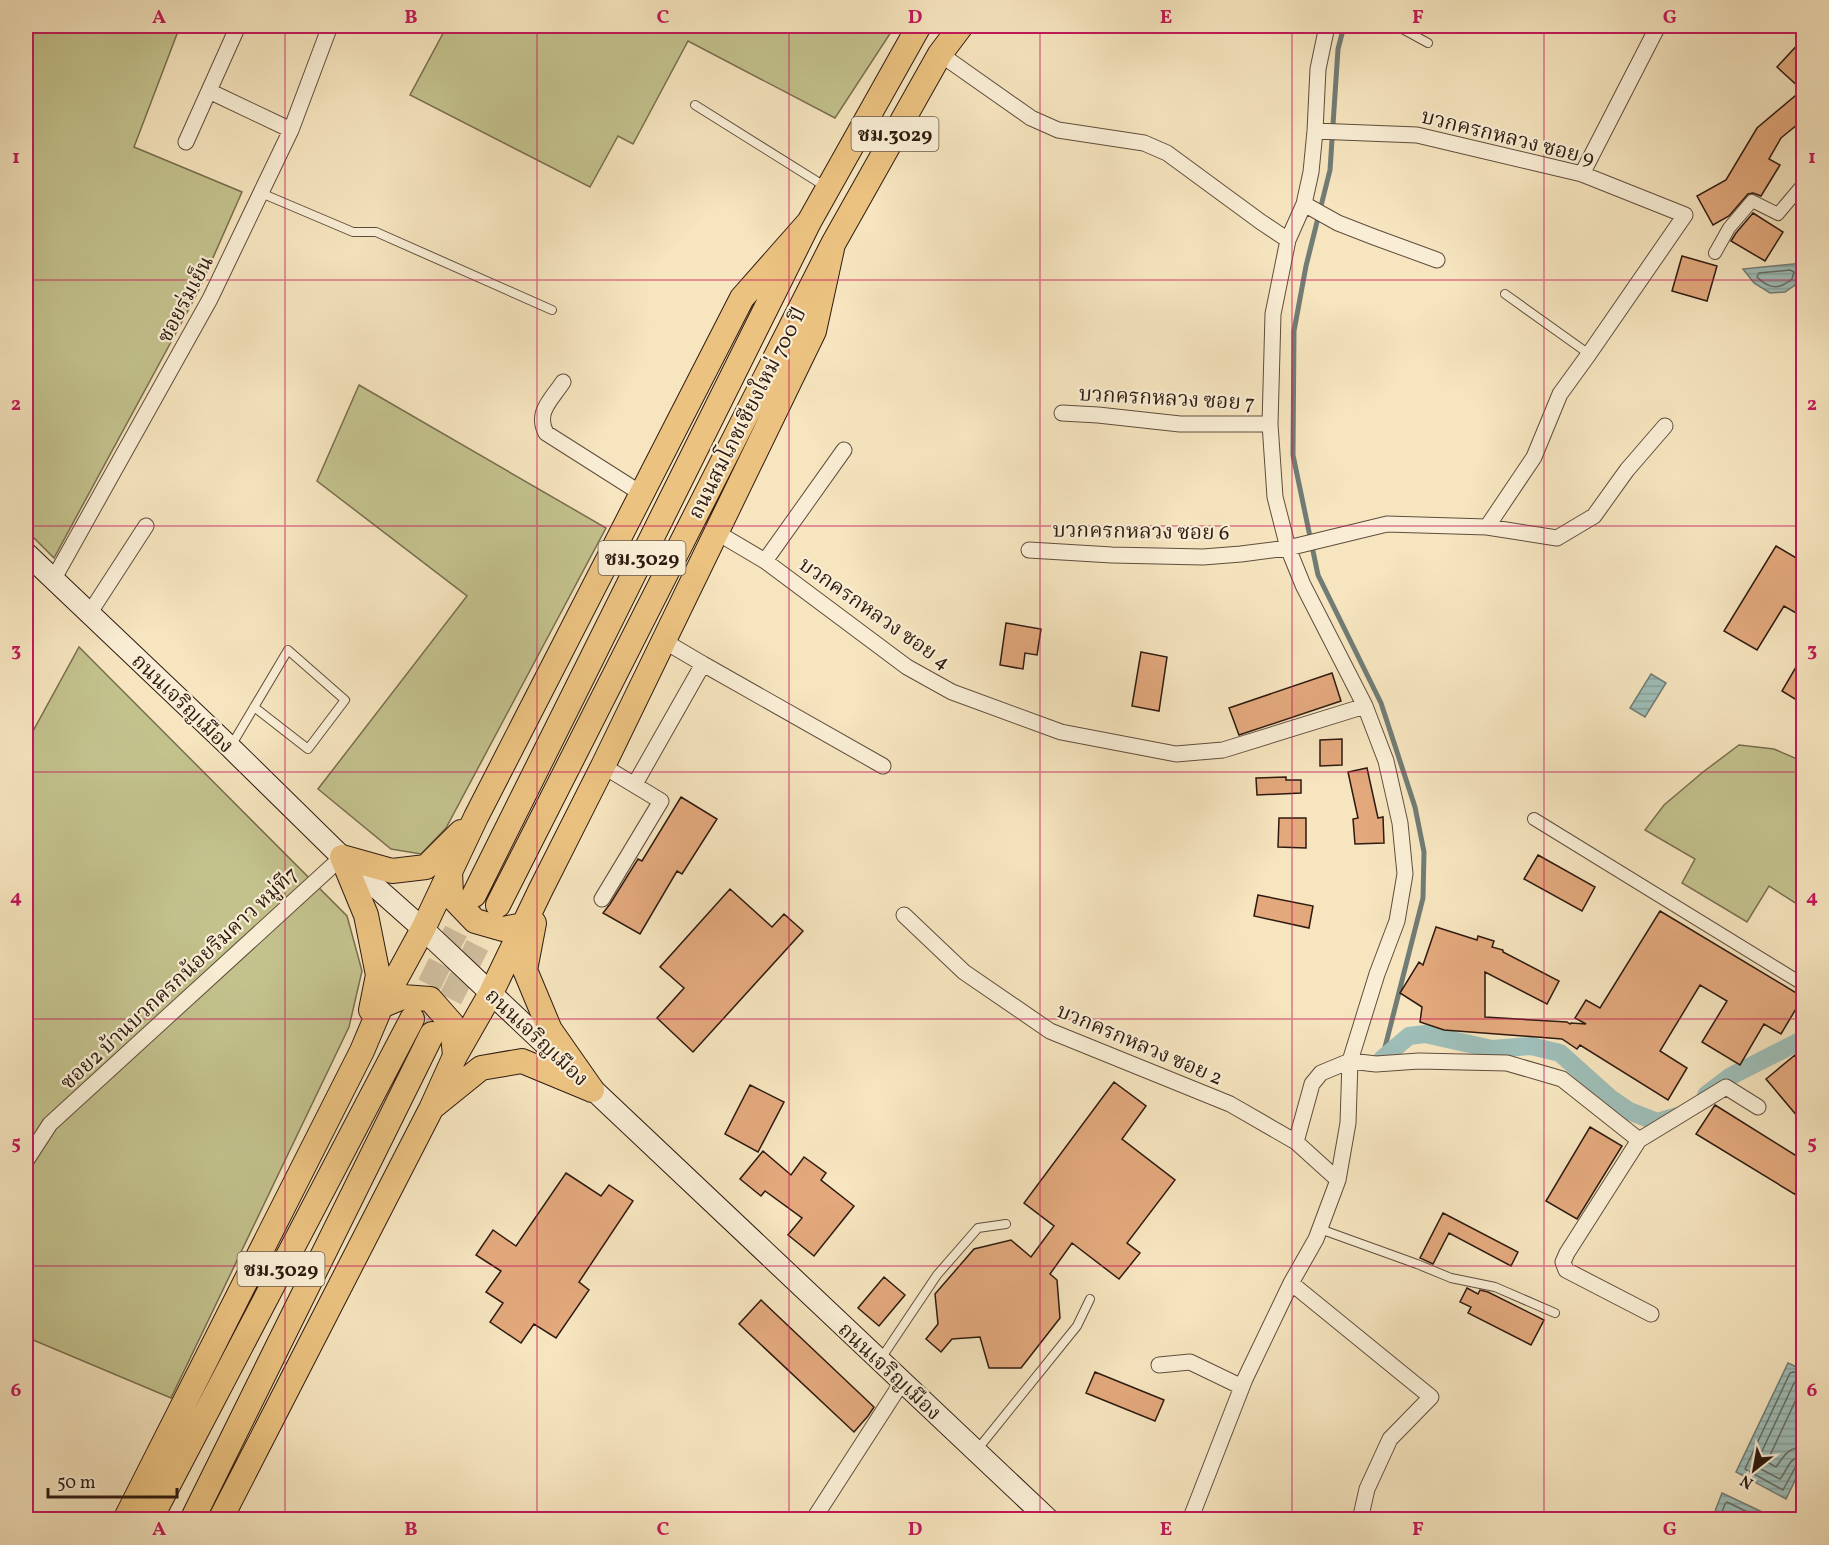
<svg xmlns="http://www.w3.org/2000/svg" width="1829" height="1545" font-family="Vollkorn,'Noto Serif Thai',serif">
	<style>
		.grass { fill: #c3c28d; stroke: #786e4e; stroke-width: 1.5 }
		.water { fill: url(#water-rules); stroke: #717c75; stroke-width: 1.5 }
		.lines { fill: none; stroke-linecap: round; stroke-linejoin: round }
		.shore { stroke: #666c64; stroke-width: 1.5 }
		.stream { stroke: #717c75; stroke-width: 5 }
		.canal { stroke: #9ebeb8; stroke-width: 18 }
		.building { fill: #e3a97d; stroke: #2e1a10; stroke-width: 1.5 }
		.primary-tunnel { stroke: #cebc9c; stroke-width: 24; stroke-dasharray: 24 12; stroke-linecap: butt }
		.service-casing { stroke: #604d3c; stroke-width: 10 }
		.pedestrian-casing { stroke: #604d3c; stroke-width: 14 }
		.minor-casing { stroke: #604d3c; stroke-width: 17 }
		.secondary-casing { stroke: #2e1a10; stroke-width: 23 }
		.primary-casing { stroke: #2e1a10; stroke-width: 26 }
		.service { stroke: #f9eed5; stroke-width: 8 }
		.pedestrian { stroke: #f9eed5; stroke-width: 12 }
		.minor { stroke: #f9eed5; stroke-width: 15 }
		.secondary { stroke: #f9eed5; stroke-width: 21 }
		.primary { stroke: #ebc280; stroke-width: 24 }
		.grid { fill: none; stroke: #c2185b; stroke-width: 1.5; stroke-opacity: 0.55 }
		.labels { text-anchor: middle; stroke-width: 4.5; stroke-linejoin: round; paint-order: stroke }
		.shield { fill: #f9eed5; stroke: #6b5a4b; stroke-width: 1.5 }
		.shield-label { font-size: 20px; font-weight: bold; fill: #2e1a10 }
		.street-label { font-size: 21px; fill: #2e1a10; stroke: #f9eed5 }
		.neatline { fill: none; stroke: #c2185b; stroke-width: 2 }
		.grid-label { font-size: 20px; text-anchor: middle; font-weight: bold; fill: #c2185b }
	</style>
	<defs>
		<pattern id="water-rules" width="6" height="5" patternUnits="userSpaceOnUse" patternTransform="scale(1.5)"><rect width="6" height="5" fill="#9ebeb8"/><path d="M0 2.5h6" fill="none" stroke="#88a39d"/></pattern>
	</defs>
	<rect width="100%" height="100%" fill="#f6e5bf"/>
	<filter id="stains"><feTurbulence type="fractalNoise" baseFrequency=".00333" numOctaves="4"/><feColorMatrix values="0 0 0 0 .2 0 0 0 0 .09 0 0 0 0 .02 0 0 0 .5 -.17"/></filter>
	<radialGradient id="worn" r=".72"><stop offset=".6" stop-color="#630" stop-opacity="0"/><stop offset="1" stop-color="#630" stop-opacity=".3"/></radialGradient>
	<!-- grass -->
	<path class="grass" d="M26,26H180L134,147L242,192L197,294L54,558L26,530Z
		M447,26H895L835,118L688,41L633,144L618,136L590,187L410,95Z
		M359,385L606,528L446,828L421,854L391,849L318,789L467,596L317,481Z
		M79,647L347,916L362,971L349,1027L171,1398L26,1337V744Z
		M1739,745L1774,749L1804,762L1803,908L1769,886L1747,922L1682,883L1695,859L1645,830L1664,805L1703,772Z"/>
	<!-- water -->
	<path class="water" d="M1803,263L1798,283L1785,292L1770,293L1754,283L1743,269Z
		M1651,674L1666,683L1645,717L1630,708Z
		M1788,1363L1803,1370V1464L1786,1499L1736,1472Z
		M1722,1493L1777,1519H1712Z"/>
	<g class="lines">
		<!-- shore -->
		<path class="shore" d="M1790,270L1794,272L1792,279C1779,290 1769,289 1757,277L1759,273Z
			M1804,1375L1793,1372L1790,1373L1745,1469L1783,1490L1796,1466L1804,1463
			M1804,1382L1796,1381L1794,1383L1755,1466L1780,1479C1788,1470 1788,1457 1804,1456
			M1804,1391L1799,1393L1767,1462L1776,1467C1784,1456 1788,1447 1804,1447
			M1719,1520L1725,1504L1727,1502L1764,1520"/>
		<!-- stream -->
		<path class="stream" d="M1344,26L1338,49L1330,170L1306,266L1294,331L1293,455L1318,575L1381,703L1415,807L1424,852L1423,898L1382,1059"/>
		<!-- canal -->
		<path class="canal" d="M1382,1059L1409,1036L1425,1034L1492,1049L1531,1046L1560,1053L1609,1097L1629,1111L1657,1122L1677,1116
			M1706,1095L1731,1076L1804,1039"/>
	</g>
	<!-- building -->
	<path class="building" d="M1803,39V120L1781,138L1769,159L1780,165L1761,196L1753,193L1748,194L1729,216L1713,225L1697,196L1726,180L1757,128L1802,90L1777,67Z
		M1753,213L1783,232L1765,261L1731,241L1736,233Z
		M1682,256L1717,266L1707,301L1672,291Z
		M1776,546L1803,562V617L1784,606L1757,650L1724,631Z
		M1006,623L1041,629L1037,655L1025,653L1023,669L1000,665Z
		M1141,652L1167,657L1159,711L1132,706Z
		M1803,655V704L1782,691Z
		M1332,673L1341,701L1239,735L1229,708Z
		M1342,739V765L1320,766V740Z
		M1367,768L1378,818L1383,817L1384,843L1355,844L1353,819L1358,818L1348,772Z
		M1286,777V780H1301V793L1257,795L1256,778Z
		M681,797L717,819L682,874L677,871L640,934L603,913L610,904L638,859L642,861Z
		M1279,818H1306V848L1278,847Z
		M1538,855L1595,887L1582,911L1524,879Z
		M730,889L772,927L784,914L803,931L693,1052L657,1018L684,988L660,967Z
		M1258,895L1313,906L1309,928L1254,916Z
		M1660,911L1803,997L1781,1034L1764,1024L1740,1065L1702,1042L1727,1001L1700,985L1660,1051L1687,1068L1668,1100L1580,1045L1577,1049L1562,1039L1444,1030L1420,1022L1422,1007L1400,993L1419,962L1423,965L1436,927L1477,940L1478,936L1494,941L1492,947L1503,950V952L1559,981L1547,1004L1485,972V1017L1567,1022L1570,1024L1571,1023L1586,1024L1575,1018L1586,1000L1600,1008Z
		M1795,1055L1803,1065V1123L1766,1079Z
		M1114,1082L1146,1106L1122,1139L1175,1180L1127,1243L1140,1253L1119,1279L1072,1243L1050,1274L1057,1280L1060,1318L1021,1368H989L980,1337L952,1339L941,1352L926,1339L938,1324L935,1294L974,1249L1011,1240L1031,1257L1054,1226L1024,1203Z
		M750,1085L784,1102L758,1152L725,1134Z
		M1715,1105L1803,1160V1183L1796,1195L1696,1134Z
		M1590,1127L1622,1146L1577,1219L1546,1201Z
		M763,1151L791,1175L804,1157L826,1173L821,1180L854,1206L814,1256L788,1235L802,1218L765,1191L761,1196L740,1179Z
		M566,1173L601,1196L609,1185L633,1201L579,1282L589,1290L556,1338L534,1324L521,1343L490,1322L503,1303L486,1292L501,1271L476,1255L493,1230L516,1246Z
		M1443,1213L1518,1252L1511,1266L1449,1233L1433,1264L1420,1258Z
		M884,1277L905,1295L879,1326L858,1308Z
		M1467,1288L1478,1294L1480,1290L1488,1292L1544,1320L1531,1345L1468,1313L1471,1307L1460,1302Z
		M761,1300L874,1407L868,1416L854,1432L739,1324Z
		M1095,1372L1164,1400L1155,1421L1086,1393Z"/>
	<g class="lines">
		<!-- primary-tunnel -->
		<path class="primary-tunnel" d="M413,1017L474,895
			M434,1031L497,907"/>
		<defs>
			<path id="service" d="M1397,26L1428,43
				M695,105L826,187
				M261,193L353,232H376L552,310
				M1505,294L1589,354
				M231,746L288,650L345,700L308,749L254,707
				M1320,1229L1417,1264L1451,1278L1495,1287L1555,1313
				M880,1360L937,1275L978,1228L1006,1224
				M977,1450L1077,1326L1090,1299"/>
			<path id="pedestrian" d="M1715,253L1729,228L1752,201L1778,214L1804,183
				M1534,819L1804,985"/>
			<path id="minor" d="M940,54L1031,118L1058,130L1144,143L1167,153L1261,222L1288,240
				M209,91L291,130
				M1315,131L1417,135L1582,174L1685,215L1589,354L1560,394L1534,457L1487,527
				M186,142L238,26
				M1582,174L1658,26
				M1304,204L1338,223L1374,237L1437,260
				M563,382C552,399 535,412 546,433L642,494
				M1062,413L1098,415L1180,424H1270
				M716,532L765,561L907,667L952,692L1061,732L1176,754L1223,750L1365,706
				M1029,550L1112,555L1203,557L1241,554L1288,548L1387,524L1487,527L1557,538L1594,516L1627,470L1665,426
				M765,561L844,450
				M53,580L210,299L291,130L330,26
				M89,614L146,526
				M664,641L703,664
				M635,784L703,664L883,766
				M602,899L661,801L603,766
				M904,915L964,972L1050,1031L1230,1104L1296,1142L1338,1180
				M1296,1142L1312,1084L1321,1073L1350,1061L1376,1064L1419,1061L1507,1063L1562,1079L1639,1140
				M26,1161L50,1124L342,857
				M1291,1283L1431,1397L1390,1439L1367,1489L1360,1520
				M1651,1314L1566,1270L1563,1262L1567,1253L1639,1140L1726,1087L1758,1107
				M1159,1365L1190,1362L1242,1387
				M813,1520L902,1382
				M1190,1520L1245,1379L1291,1283L1316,1239L1338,1180L1348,1123L1350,1061L1377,974L1397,921L1405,874L1400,823L1386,761L1365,706L1303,585L1288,548L1275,497L1270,424L1273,314L1288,240L1304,204L1311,172L1315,131L1318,69L1327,26"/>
			<path id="secondary" d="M26,553L230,747L342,857L423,929L1049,1520"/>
			<path id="primary" d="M342,857L366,915L378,975L371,1010
				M342,857L392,871L426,867L461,832
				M450,870L451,896L475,921L503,929L523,925
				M474,895L809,222L919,26
				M498,905L833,244L940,54L961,26
				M534,923L525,970L550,1030L592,1090
				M381,1006L403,997L430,999L452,1024L455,1056
				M434,1106L481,1068L522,1061L592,1090
				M125,1520L362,1051L381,1006L423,929L476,817L742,298L809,222
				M150,1520L412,1019
				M192,1520L432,1034
				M220,1520L431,1109L455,1056L491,993L540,891L603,766L814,331L833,244"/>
		</defs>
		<!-- service casing -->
		<use href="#service" class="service-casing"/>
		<!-- pedestrian casing -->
		<use href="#pedestrian" class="pedestrian-casing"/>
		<!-- minor casing -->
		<use href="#minor" class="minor-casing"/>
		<!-- secondary casing -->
		<use href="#secondary" class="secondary-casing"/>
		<!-- primary casing -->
		<use href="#primary" class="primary-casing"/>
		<!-- service -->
		<use href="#service" class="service"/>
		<!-- pedestrian -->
		<use href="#pedestrian" class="pedestrian"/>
		<!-- minor -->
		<use href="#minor" class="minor"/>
		<!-- secondary -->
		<use href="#secondary" class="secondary"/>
		<!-- primary -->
		<use href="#primary" class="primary"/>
	</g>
	<!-- grid -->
	<path class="grid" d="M285,26V1520M537,26V1520M789,26V1520M1040,26V1520M1292,26V1520M1544,26V1520M26,280H1804M26,526H1804M26,772H1804M26,1019H1804M26,1266H1804"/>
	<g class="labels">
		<!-- shield labels -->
		<g class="shield">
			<rect x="851.5" y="117" width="87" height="34" rx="4.5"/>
			<rect x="598.5" y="541" width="87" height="34" rx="4.5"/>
			<rect x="237.5" y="1252" width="87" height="34" rx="4.5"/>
		</g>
		<g class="shield-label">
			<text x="895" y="141">ชม.3029</text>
			<text x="642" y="565">ชม.3029</text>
			<text x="281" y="1276">ชม.3029</text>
		</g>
		<!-- street labels -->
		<g class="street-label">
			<text transform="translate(1508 137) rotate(14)" y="7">บวกครกหลวง ซอย 9</text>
			<text transform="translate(185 299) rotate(-62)" y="7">ซอยร่มเย็น</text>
			<text transform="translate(1167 398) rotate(3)" y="7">บวกครกหลวง ซอย 7</text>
			<text transform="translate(747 413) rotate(-63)" y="7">ถนนสมโภชเชียงใหม่ 700 ปี</text>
			<text transform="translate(1141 531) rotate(1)" y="7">บวกครกหลวง ซอย 6</text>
			<text transform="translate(875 613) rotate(35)" y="7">บวกครกหลวง ซอย 4</text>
			<text transform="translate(183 703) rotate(44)" y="7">ถนนเจริญเมือง</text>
			<text transform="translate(179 978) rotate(-43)" y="7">ซอย2 บ้านบวกครกน้อยริมคาว หมู่ที7</text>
			<text transform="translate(537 1037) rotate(43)" y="7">ถนนเจริญเมือง</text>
			<text transform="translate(1140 1044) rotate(23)" y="7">บวกครกหลวง ซอย 2</text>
			<text transform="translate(890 1371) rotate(43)" y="7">ถนนเจริญเมือง</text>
		</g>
	</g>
	<!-- margin -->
	<rect width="1829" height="1545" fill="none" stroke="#f6e5bf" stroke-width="66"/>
	<!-- north arrow -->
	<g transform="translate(1754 1470) rotate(211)" stroke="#f9eed5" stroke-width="4.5" paint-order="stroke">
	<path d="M0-4.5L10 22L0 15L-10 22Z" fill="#2e1a10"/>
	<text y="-9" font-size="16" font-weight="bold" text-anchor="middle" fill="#2e1a10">N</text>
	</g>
	<!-- scale -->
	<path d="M48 1488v9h129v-9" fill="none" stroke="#2e1a10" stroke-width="3"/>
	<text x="57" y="1488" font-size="18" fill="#2e1a10" stroke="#f9eed5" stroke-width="4.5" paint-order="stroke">50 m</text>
	<rect x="33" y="33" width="1763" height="1479" class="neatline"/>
	<g class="grid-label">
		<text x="159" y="23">A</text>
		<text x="411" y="23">B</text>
		<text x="663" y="23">C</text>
		<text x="915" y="23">D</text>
		<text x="1166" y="23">E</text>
		<text x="1418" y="23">F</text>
		<text x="1670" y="23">G</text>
		<text x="16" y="163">1</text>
		<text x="1812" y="163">1</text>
		<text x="16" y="410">2</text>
		<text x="1812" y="410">2</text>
		<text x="16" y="656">3</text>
		<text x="1812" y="656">3</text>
		<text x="16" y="903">4</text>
		<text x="1812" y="903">4</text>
		<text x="16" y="1149">5</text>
		<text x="1812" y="1149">5</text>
		<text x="16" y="1396">6</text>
		<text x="1812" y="1396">6</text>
		<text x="159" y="1535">A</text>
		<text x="411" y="1535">B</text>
		<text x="663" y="1535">C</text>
		<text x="915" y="1535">D</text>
		<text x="1166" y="1535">E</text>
		<text x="1418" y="1535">F</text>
		<text x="1670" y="1535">G</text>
	</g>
	<rect width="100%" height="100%" filter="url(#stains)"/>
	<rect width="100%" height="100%" fill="url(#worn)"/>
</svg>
